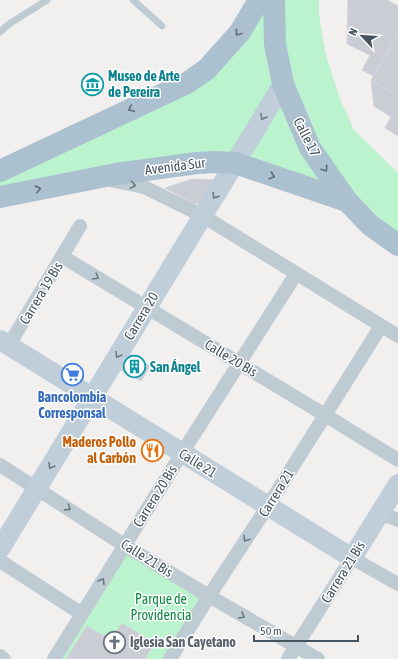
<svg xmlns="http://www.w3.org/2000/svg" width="398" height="659" font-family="'Asap Condensed',sans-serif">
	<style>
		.green { fill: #baf3cd }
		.building { fill: #caced4; stroke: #d2d5db }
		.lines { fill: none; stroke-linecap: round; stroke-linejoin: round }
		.lane { stroke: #becbd2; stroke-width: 7 }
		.street { stroke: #becbd2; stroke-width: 14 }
		.secondary { stroke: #c0ceda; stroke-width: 20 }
		.primary { stroke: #acc1d0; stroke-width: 22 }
		.oneway { stroke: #5f6f7a }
		.oneway2 { stroke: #6a7983 }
		.oneway3 { stroke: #697881 }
		.labels { text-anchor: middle; stroke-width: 3; stroke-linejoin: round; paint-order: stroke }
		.culture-label { font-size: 14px; font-weight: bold; fill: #0d838f; stroke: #fff; text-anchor: start }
		.street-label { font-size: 14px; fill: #45545e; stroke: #fff }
		.shop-label { font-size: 14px; font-weight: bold; fill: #366cbe; stroke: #fff }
		.food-label { font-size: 14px; font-weight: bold; fill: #c56008; stroke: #fff; text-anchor: end }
		.park-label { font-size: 14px; fill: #0f8744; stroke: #fff }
		.worship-label { font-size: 14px; font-weight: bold; fill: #5b616d; stroke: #fff; text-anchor: start }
	</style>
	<rect width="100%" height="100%" fill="#f2efef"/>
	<!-- green -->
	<path class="green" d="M259,0H319V13L325,52L340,99L354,130L398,173V245L347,201L235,163L0,197V171L187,83Z
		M124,545L209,596L170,659H145L154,643L122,623L111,640L87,626L66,659H54Z"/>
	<!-- building -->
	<path class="building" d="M348,0H387L398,6V34L373,76L362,70L370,55L347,44Z
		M398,34V96L371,80Z
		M371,80L398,96V136L385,128L391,117L374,106Z
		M192,179L217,180L203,203L195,204L165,188Z
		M128,353L150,366L141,381L119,369Z
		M122,623L154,643L145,659H66L87,626L111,640Z"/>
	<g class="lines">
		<!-- lane -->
		<path class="lane" d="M133,0L162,26
			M0,32L9,24L47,0"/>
		<!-- street -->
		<path class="street" d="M110,180L144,187L203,216L398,336
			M63,257L325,415L398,460
			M9,345L80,226
			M0,465L124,545L209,596L318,659
			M380,513L398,520
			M0,561L82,614
			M0,656L4,659
			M54,659L184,450L296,274
			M170,659L209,596L268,506L381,326
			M288,659L352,558L398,584"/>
		<!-- secondary -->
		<path class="secondary" d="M0,340L352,558L398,484
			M0,549L283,84"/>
		<!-- primary -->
		<path class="primary" d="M274,0L275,44L283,84L310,148L347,201L370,225L398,245
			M0,171L187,83L207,69L240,32L259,0
			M0,197L116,174L197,163L215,162L235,163L347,201"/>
	</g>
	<!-- one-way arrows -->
	<defs><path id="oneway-chevron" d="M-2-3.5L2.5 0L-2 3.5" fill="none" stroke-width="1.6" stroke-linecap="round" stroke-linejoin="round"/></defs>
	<g class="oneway">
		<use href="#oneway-chevron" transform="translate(238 33) rotate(128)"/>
		<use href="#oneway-chevron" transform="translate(131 109) rotate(155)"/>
		<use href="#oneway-chevron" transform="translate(325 169) rotate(56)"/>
		<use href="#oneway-chevron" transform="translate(272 176) rotate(19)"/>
		<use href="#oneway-chevron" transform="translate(38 189) rotate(-12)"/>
	</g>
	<g class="oneway2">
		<use href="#oneway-chevron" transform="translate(263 117) rotate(121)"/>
		<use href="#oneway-chevron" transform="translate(215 196) rotate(122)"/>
		<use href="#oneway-chevron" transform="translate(118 355) rotate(121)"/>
		<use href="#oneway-chevron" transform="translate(51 466) rotate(121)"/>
	</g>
	<g class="oneway3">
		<use href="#oneway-chevron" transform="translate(133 185) rotate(10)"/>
		<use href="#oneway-chevron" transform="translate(96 277) rotate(31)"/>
		<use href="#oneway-chevron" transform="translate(68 508) rotate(33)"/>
		<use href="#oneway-chevron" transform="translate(246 539) rotate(123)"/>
		<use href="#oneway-chevron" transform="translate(102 581) rotate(-59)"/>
		<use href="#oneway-chevron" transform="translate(242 616) rotate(30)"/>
	</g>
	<!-- icons -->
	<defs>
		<symbol id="museum-ring" viewBox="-11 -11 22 22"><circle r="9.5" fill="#fff" stroke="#0f9aa8" stroke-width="1.5"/><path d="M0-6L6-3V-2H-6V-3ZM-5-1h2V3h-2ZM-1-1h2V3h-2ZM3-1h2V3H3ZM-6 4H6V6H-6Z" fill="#0f9aa8"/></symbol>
		<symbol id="building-ring" viewBox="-11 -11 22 22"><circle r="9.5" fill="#fff" stroke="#0f9aa8" stroke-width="1.5"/><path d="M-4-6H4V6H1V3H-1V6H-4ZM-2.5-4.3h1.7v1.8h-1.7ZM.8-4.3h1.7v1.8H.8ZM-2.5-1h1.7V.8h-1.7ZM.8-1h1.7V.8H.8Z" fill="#0f9aa8"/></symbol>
		<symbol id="supermarket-ring" viewBox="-11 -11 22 22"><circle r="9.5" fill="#fff" stroke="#3f7fe0" stroke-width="1.5"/><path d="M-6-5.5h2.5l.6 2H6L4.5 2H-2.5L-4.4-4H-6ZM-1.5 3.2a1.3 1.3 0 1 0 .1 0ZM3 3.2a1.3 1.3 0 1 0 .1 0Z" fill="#3f7fe0"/></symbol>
		<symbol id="restaurant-ring" viewBox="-11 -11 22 22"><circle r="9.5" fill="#fff" stroke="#e8710a" stroke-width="1.5"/><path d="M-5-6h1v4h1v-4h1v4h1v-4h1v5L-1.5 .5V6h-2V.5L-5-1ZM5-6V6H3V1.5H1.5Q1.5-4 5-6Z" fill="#e8710a"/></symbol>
		<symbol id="church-ring" viewBox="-11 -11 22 22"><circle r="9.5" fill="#fff" stroke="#6b7280" stroke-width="1.5"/><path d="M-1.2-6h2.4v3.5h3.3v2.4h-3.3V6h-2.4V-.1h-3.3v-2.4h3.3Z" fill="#6b7280"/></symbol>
	</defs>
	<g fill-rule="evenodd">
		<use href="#museum-ring" x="80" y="72" width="25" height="25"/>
		<use href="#building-ring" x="122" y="354" width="25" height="25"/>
		<use href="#supermarket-ring" x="60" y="362" width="25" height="25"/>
		<use href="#restaurant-ring" x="140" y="438" width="25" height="25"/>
		<use href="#church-ring" x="102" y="630" width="25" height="25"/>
	</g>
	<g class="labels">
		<!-- culture labels -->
		<g class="culture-label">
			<text x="108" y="81">Museo de Arte<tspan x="108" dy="16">de Pereira</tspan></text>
			<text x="150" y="372">San Ángel</text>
		</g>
		<!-- street labels -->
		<g class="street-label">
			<text transform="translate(307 137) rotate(63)" y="5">Calle 17</text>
			<text transform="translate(175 166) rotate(-7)" y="5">Avenida Sur</text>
			<text transform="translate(41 293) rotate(-59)" y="5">Carrera 19 Bis</text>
			<text transform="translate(141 316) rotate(-59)" y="5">Carrera 20</text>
			<text transform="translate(231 358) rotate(31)" y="5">Calle 20 Bis</text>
			<text transform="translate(198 463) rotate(32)" y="5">Calle 21</text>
			<text transform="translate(276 493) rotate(-58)" y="5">Carrera 21</text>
			<text transform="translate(155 496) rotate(-58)" y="5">Carrera 20 Bis</text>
			<text transform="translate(147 558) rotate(32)" y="5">Calle 21 Bis</text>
			<text transform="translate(343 572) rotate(-58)" y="5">Carrera 21 Bis</text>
		</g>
		<!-- shop labels -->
		<g class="shop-label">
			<text x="72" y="402">Bancolombia<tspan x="72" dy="16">Corresponsal</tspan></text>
		</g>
		<!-- food labels -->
		<g class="food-label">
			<text x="136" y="447">Maderos Pollo<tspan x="136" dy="16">al Carbón</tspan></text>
		</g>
		<!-- park labels -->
		<g class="park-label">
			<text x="161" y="604">Parque de<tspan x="161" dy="16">Providencia</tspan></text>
		</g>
		<!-- worship labels -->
		<g class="worship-label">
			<text x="130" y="647">Iglesia San Cayetano</text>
		</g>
	</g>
	<!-- north arrow -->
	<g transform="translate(362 36) rotate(295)" stroke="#ffffff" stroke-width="3" paint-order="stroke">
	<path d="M0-3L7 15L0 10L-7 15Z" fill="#45545e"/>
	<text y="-6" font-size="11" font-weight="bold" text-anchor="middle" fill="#45545e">N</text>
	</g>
	<!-- scale -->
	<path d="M254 635v6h104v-6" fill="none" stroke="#45545e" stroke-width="2"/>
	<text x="260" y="635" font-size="12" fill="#45545e" stroke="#ffffff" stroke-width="3" paint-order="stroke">50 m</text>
</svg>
